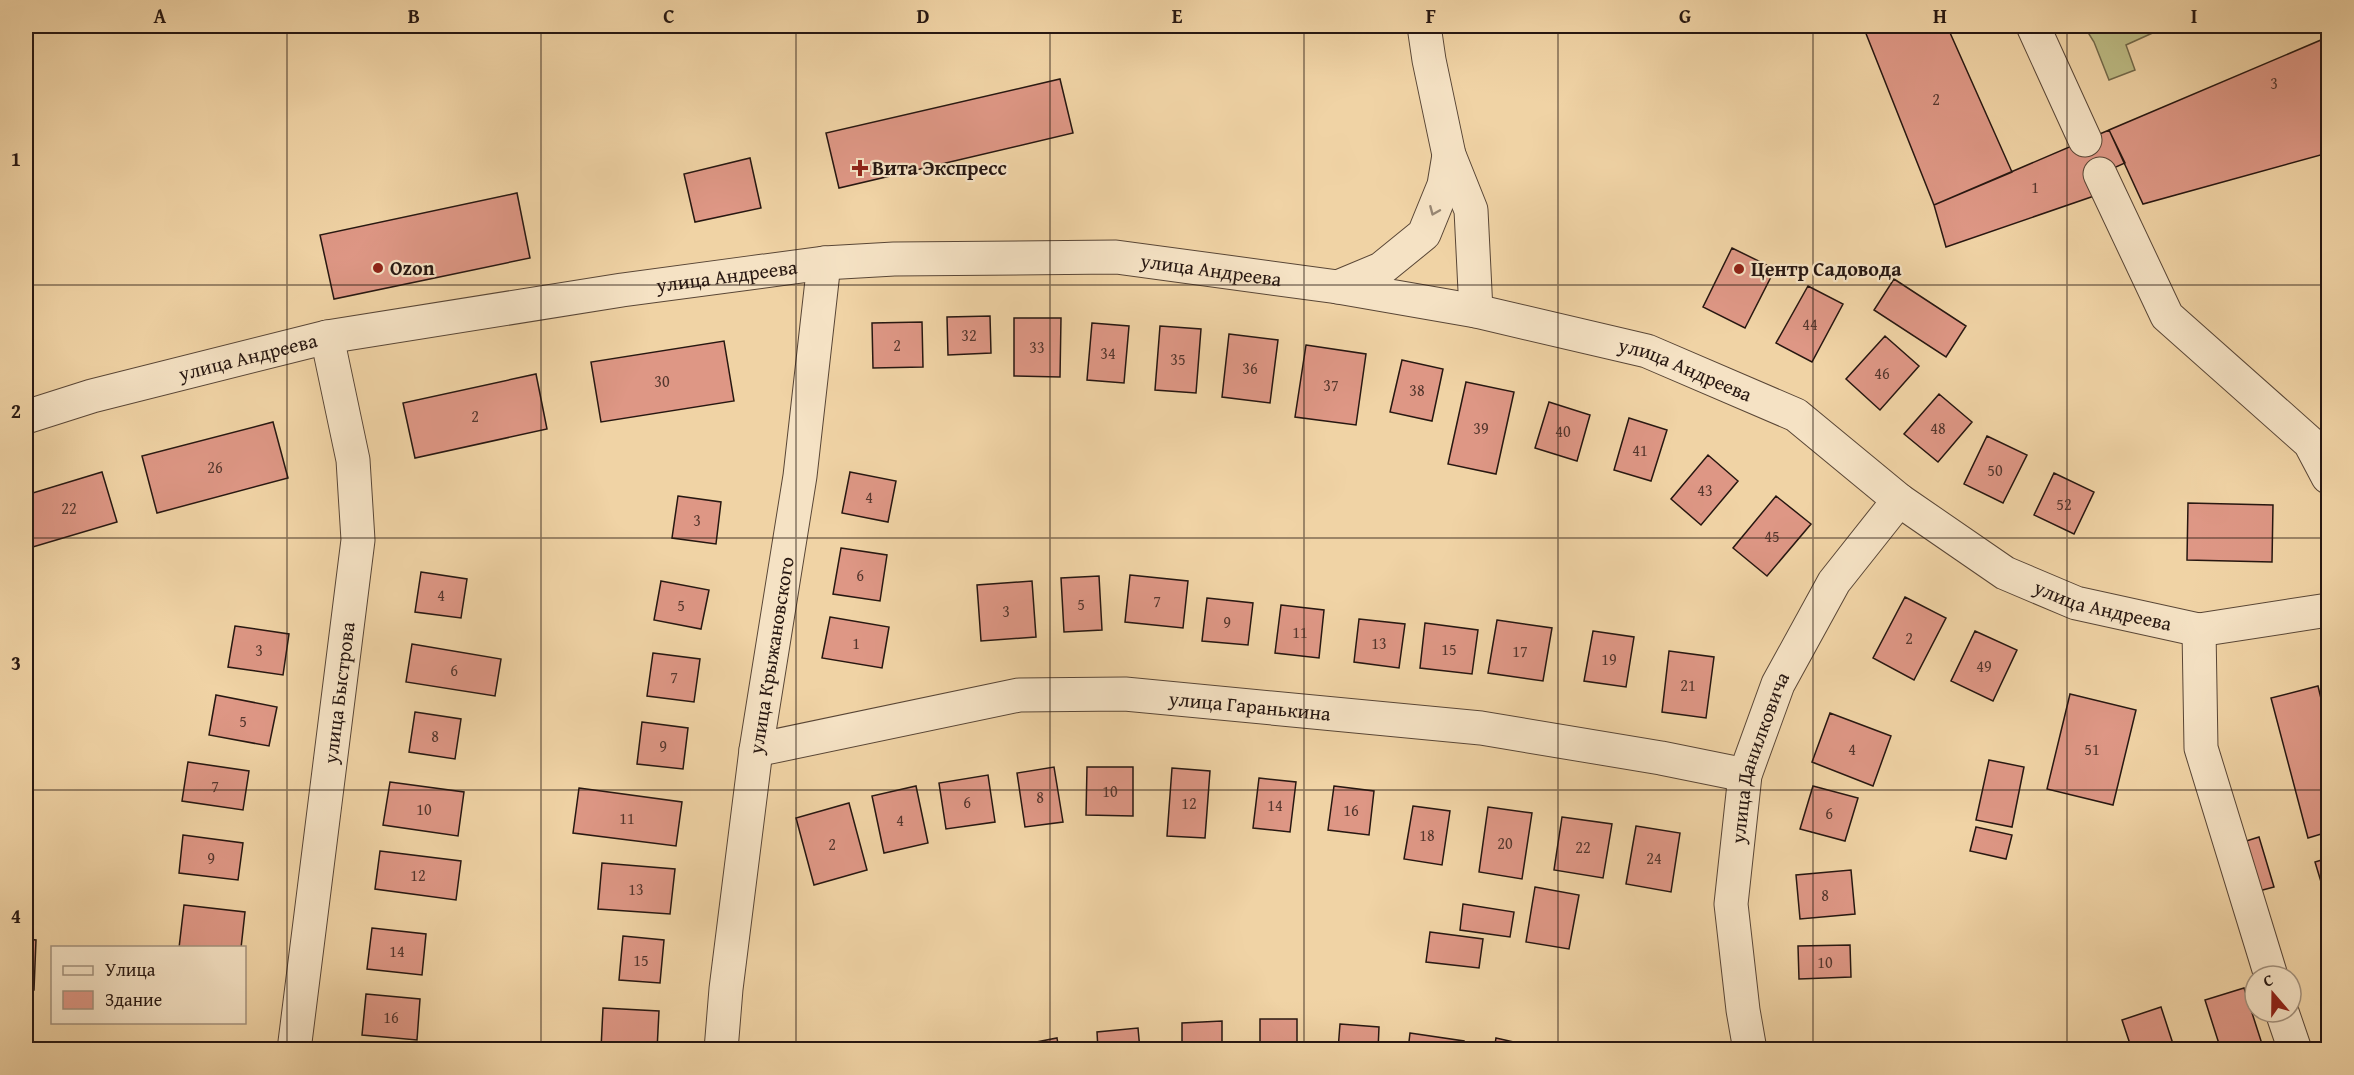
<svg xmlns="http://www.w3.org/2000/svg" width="2354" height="1075" font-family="'Gentium Book Plus',serif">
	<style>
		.green { fill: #bcbb84; stroke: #72694a; stroke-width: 1.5 }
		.building { fill: #de9785; stroke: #271711; stroke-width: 1.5 }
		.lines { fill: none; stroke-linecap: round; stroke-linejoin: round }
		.minor-casing { stroke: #594636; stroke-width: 35 }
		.minor { stroke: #f5e2c4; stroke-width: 33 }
		.oneway { stroke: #988773 }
		.grid { fill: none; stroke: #271711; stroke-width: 1.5; stroke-opacity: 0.55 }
		.poi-dot { fill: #8f2418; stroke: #f5e2c4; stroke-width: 2 }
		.labels { text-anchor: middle; stroke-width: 4.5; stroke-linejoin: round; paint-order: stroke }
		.number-label { font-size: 16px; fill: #55372e }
		.poi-label { font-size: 20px; font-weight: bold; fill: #271711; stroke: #f5e2c4; text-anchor: start }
		.street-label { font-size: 20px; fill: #271711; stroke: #f5e2c4 }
		.neatline { fill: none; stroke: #271711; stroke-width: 2 }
		.grid-label { font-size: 20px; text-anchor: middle; font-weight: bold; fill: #271711 }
	</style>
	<rect width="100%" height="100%" fill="#f0d3a5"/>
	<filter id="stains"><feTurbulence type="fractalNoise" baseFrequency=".00333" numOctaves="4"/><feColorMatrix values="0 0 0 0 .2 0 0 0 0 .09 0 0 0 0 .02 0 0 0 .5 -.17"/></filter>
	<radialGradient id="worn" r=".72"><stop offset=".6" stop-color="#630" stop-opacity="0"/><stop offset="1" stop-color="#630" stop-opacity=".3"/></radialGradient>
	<!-- green -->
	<path class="green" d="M2084,26H2168L2126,45L2135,70L2109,80L2094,42Z"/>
	<!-- building -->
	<path class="building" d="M1863,26H1947L2012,172L1934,205Z
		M2328,37V153L2143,204L2109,130Z
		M1060,79L1073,133L839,188L826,133Z
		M2109,130L2125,163L2089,179L2097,195L1946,247L1934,205Z
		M750,158L761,208L695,222L684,174Z
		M517,193L530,258L334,299L320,235Z
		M1732,248L1775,269L1745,328L1703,307Z
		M1894,279L1966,326L1946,357L1874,310Z
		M1808,286L1843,304L1812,362L1776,343Z
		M990,316L991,353L948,355L947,317Z
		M1014,318H1061L1060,377L1014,376Z
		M922,322L923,367L873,368L872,323Z
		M1092,323L1129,326L1124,383L1087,380Z
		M1160,326L1201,329L1196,393L1155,390Z
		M1229,334L1278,340L1270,403L1222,397Z
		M1885,336L1919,366L1880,410L1846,379Z
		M724,341L734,401L601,422L591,362Z
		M1306,345L1366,354L1356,425L1295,417Z
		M1402,360L1443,369L1432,421L1390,412Z
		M536,374L547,429L415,458L403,403Z
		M1466,382L1514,392L1496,474L1448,464Z
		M1939,394L1972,422L1938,462L1904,434Z
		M1549,402L1590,415L1577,461L1535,448Z
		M1629,418L1667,430L1651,481L1614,470Z
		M273,422L288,478L157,513L142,456Z
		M1987,436L2027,455L2003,503L1964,484Z
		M1708,455L1738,481L1701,525L1671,499Z
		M102,472L117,522L26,549V495Z
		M850,472L896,481L888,522L842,513Z
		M2054,473L2094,492L2074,534L2034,515Z
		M678,496L721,502L716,544L672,538Z
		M1776,496L1811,524L1767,576L1733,548Z
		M2188,503L2273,505L2272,562L2187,560Z
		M841,548L887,555L880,601L833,594Z
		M421,572L467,579L461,618L415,612Z
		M1130,575L1188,581L1183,628L1125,622Z
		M1099,576L1102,630L1064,632L1061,578Z
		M661,581L709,590L701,629L654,620Z
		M1032,581L1036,637L981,641L977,585Z
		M1905,597L1946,618L1914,680L1873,658Z
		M1207,598L1253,603L1248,645L1202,641Z
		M1281,605L1324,610L1319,658L1275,653Z
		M830,617L889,627L882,668L822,658Z
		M1359,619L1405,624L1399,668L1354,662Z
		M1497,620L1552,628L1543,681L1488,673Z
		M1425,623L1478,630L1472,674L1420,668Z
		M235,626L289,634L283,675L228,667Z
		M1593,631L1634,637L1626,687L1584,681Z
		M1975,631L2017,650L1993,701L1951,681Z
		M412,644L501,659L495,696L406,682Z
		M1669,651L1714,657L1706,718L1662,712Z
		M653,653L700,659L694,702L647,696Z
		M2318,686L2328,728V832L2308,838L2271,698Z
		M2070,694L2136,710L2113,805L2047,789Z
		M216,695L277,707L269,746L209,735Z
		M415,712L461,719L455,759L409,752Z
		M1830,713L1891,736L1873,786L1812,762Z
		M642,722L688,728L683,769L637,764Z
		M1989,760L2024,767L2012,827L1976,820Z
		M188,762L249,771L243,810L182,801Z
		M1054,767L1063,822L1025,827L1017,773Z
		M1087,767H1133V816L1086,815Z
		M1172,768L1210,771L1205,838L1167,836Z
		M988,775L995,822L946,829L939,783Z
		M1259,778L1296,782L1290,832L1253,828Z
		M390,782L464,792L458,836L383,825Z
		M916,786L928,843L884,853L872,796Z
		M1334,786L1374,791L1369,835L1328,830Z
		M1813,786L1858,798L1845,841L1800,829Z
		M579,788L682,802L676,846L573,833Z
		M849,803L867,870L814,885L796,818Z
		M1413,806L1450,811L1442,865L1404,859Z
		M1488,807L1532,813L1522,879L1479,872Z
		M26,811H32L29,856H26Z
		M1562,817L1612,824L1603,878L1554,870Z
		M1636,826L1680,833L1671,892L1626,884Z
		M1976,827L2012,835L2006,859L1970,851Z
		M183,835L243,843L238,880L179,873Z
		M2259,837L2274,887L2255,892L2240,843Z
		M380,851L461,861L456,900L375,889Z
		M2328,858V905L2315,862Z
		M602,863L675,869L670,914L598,909Z
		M1851,870L1855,914L1800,919L1796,875Z
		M26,873L29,874L28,921H26Z
		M1535,887L1579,895L1569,949L1526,942Z
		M1463,904L1514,912L1510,937L1460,930Z
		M184,905L245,912L241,948H179Z
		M372,928L426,934L422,975L367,969Z
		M1430,932L1483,939L1479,968L1426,962Z
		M623,936L664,940L660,983L619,980Z
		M26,939L36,940L34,990H26Z
		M1850,945L1851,977L1799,979L1798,946Z
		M2244,988L2263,1047L2255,1050H2221L2205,1000Z
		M366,994L420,999L417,1040L362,1035Z
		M2161,1007L2175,1050H2132L2122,1020Z
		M603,1008L659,1011L657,1050L601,1049Z
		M1260,1019H1297V1050H1260Z
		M1222,1021V1050H1182V1023Z
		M1340,1024L1379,1027L1378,1050H1338Z
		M1138,1028L1140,1050H1098L1097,1032Z
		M1410,1033L1464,1041L1463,1050H1408Z
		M1057,1038L1059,1050H1017L1016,1046Z
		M1496,1038L1536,1047V1050H1494Z"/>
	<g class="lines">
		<defs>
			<g id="minor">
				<path d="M1424,26L1429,60L1449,155L1471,210L1476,311"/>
				<path d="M2033,26L2085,140"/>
				<path d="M2100,174L2167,316L2310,443L2328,477"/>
				<path d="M1338,287L1381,269L1424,234L1444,185L1449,155"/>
				<path id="s1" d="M26,417L92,396L327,337L622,290L824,263L894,259L1116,257L1338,287L1476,311L1647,351L1796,415L1899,500L2005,573L2076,603L2199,630L2328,610"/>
				<path d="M2199,630L2201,748L2271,976"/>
				<path id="s2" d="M756,750L1019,695L1125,694L1481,728L1661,758L1745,775"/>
				<path d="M2282,1012L2295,1050"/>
				<path id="s3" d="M294,1050L358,540L353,460L327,337"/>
				<path id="s4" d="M721,1050L726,989L756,750L800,476L824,263"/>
				<path id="s5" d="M1750,1050L1743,1010L1731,904L1745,775L1778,684L1834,582L1899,500"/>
			</g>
		</defs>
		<!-- minor casing -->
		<use href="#minor" class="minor-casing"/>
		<!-- minor -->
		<use href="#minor" class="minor"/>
	</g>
	<!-- one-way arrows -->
	<defs><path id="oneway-chevron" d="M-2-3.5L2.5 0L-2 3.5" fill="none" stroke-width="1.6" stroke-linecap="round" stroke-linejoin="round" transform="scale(1.5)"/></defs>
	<use class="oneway" href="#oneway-chevron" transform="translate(1434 211) rotate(113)"/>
	<!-- grid -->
	<path class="grid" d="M287,26V1050M541,26V1050M796,26V1050M1050,26V1050M1304,26V1050M1558,26V1050M1813,26V1050M2067,26V1050M26,285H2328M26,538H2328M26,790H2328"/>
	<!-- markers -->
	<g class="poi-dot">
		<path d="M857 159h6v6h6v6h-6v6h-6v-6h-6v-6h6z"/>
		<circle cx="378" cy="268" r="6"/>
		<circle cx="1739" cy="269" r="6"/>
	</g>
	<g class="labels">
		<!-- number labels -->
		<g class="number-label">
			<text x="2274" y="89">3</text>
			<text x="1936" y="105">2</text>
			<text x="2035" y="193">1</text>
			<text x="1810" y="330">44</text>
			<text x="969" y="341">32</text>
			<text x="897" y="351">2</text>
			<text x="1037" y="353">33</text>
			<text x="1108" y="359">34</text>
			<text x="1178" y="365">35</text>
			<text x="1250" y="374">36</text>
			<text x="1882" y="379">46</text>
			<text x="662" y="387">30</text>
			<text x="1331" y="391">37</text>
			<text x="1417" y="396">38</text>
			<text x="475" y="422">2</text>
			<text x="1481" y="434">39</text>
			<text x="1938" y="434">48</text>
			<text x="1563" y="437">40</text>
			<text x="1640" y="456">41</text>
			<text x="215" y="473">26</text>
			<text x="1995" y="476">50</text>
			<text x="1705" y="496">43</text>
			<text x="869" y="503">4</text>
			<text x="2064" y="510">52</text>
			<text x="69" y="514">22</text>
			<text x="697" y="526">3</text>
			<text x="1772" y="542">45</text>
			<text x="860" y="581">6</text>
			<text x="441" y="601">4</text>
			<text x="1157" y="607">7</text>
			<text x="1081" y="610">5</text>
			<text x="681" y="611">5</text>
			<text x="1006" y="617">3</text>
			<text x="1227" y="628">9</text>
			<text x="1300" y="638">11</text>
			<text x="1909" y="644">2</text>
			<text x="856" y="649">1</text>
			<text x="1379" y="649">13</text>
			<text x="1449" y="655">15</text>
			<text x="259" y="656">3</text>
			<text x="1520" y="657">17</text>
			<text x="1609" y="665">19</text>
			<text x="1984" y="672">49</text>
			<text x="454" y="676">6</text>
			<text x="674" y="683">7</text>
			<text x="1688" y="691">21</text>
			<text x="243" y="727">5</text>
			<text x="435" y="742">8</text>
			<text x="663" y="752">9</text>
			<text x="1852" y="755">4</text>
			<text x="2092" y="755">51</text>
			<text x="215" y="792">7</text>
			<text x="1110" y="797">10</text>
			<text x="1040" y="803">8</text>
			<text x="967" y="808">6</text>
			<text x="1189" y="809">12</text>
			<text x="1275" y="811">14</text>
			<text x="424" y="815">10</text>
			<text x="1351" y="816">16</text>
			<text x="1829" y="819">6</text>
			<text x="627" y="824">11</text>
			<text x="900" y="826">4</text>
			<text x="1427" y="841">18</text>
			<text x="1505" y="849">20</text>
			<text x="832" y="850">2</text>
			<text x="1583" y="853">22</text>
			<text x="211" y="864">9</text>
			<text x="1654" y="864">24</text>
			<text x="418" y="881">12</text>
			<text x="636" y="895">13</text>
			<text x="1825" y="901">8</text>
			<text x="397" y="957">14</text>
			<text x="641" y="966">15</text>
			<text x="1825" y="968">10</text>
			<text x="391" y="1023">16</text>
		</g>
		<!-- poi labels -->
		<g class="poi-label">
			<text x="872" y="175">Вита Экспресс</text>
			<text x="390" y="275">Ozon</text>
			<text x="1751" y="276">Центр Садовода</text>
		</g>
		<!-- street labels -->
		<g class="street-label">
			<text dy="7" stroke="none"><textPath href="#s1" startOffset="1202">улица Андреева</textPath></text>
			<text dy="7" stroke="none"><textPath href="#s1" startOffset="716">улица Андреева</textPath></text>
			<text dy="7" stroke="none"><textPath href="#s1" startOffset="230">улица Андреева</textPath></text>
			<text dy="7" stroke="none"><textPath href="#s1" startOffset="1688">улица Андреева</textPath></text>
			<text dy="7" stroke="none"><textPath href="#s1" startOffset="2174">улица Андреева</textPath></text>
			<text dy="7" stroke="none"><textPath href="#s4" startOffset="398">улица Крыжановского</textPath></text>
			<text dy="7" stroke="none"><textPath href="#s3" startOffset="360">улица Быстрова</textPath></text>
			<text dy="7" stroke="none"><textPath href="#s2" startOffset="500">улица Гаранькина</textPath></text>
			<text dy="7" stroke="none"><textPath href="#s5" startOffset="297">улица Данилковича</textPath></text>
		</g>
	</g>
	<!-- margin -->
	<rect width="2354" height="1075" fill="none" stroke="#f0d3a5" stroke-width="66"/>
	<!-- legend -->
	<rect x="51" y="946" width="195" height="78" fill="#f5e2c4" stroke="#a3917c" stroke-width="1.5"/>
	<rect x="63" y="966" width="30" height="9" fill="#f5e2c4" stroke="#a3917c" stroke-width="1.5"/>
	<text x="105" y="976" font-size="18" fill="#271711">Улица</text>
	<rect x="63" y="991" width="30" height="18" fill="#de9785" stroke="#a3917c" stroke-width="1.5"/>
	<text x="105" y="1006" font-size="18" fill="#271711">Здание</text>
	<!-- north arrow -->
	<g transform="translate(2273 994) rotate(340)"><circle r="28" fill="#f5e2c4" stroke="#a3917c" stroke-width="1.5"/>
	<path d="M0-4.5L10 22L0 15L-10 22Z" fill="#8f2418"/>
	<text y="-9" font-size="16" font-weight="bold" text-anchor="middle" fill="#271711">С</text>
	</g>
	<rect x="33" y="33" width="2288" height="1009" class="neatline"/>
	<g class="grid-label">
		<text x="160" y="23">A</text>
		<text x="414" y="23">B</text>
		<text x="669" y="23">C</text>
		<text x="923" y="23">D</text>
		<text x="1177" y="23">E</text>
		<text x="1431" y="23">F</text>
		<text x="1685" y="23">G</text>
		<text x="1940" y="23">H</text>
		<text x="2194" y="23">I</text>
		<text x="16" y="166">1</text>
		<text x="16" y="418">2</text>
		<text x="16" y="670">3</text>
		<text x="16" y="923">4</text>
	</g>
	<rect width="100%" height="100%" filter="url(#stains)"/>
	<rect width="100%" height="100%" fill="url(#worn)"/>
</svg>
